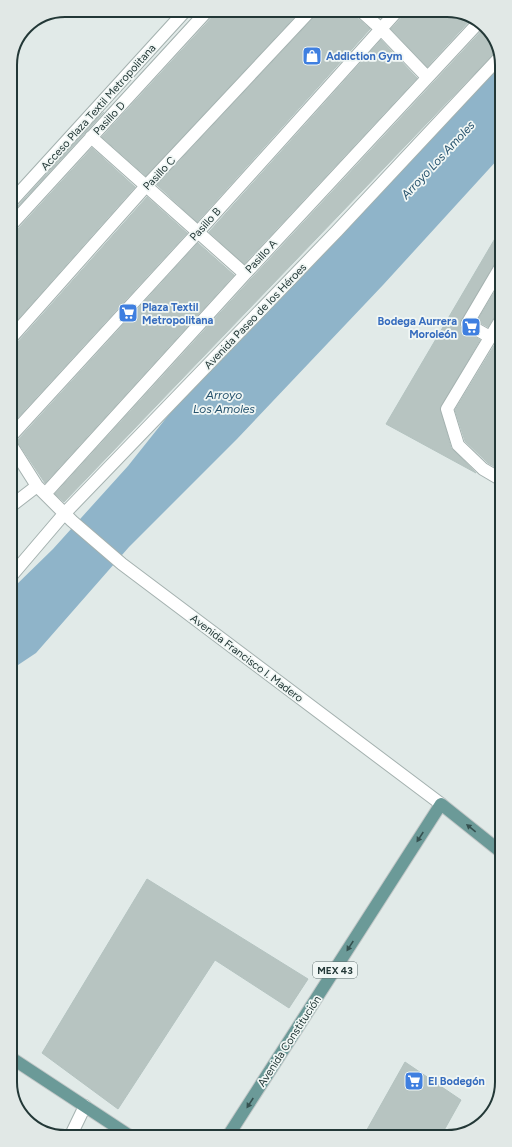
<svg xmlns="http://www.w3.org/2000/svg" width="512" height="1147" font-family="Figtree,sans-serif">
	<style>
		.water { fill: #8fb4c9 }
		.building { fill: #b7c4c1; stroke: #b4c3c0 }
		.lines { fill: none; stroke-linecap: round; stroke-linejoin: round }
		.minor-casing { stroke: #a4b1af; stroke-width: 14 }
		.major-casing { stroke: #c1c7c7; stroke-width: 14 }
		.minor { stroke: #fff; stroke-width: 12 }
		.major { stroke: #6b9a98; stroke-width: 12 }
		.oneway { fill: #35504f }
		.labels { text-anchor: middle; stroke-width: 3.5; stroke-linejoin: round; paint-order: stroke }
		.shield { fill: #f1f7f5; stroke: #617170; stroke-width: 1 }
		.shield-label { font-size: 10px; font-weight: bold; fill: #233837 }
		.shop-label { font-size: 11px; font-weight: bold; fill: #366cbe; stroke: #f1f7f5; text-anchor: start }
		.street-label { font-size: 11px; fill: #233837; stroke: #f1f7f5 }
		.water-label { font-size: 12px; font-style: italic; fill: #25526d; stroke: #f1f7f5 }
		.rim { fill: none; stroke: #233837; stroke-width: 2 }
	</style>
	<rect width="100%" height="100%" fill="#e1eae8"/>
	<!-- water -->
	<path class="water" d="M499,61V158L383,285L237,439L129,547L36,653L12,669V589L53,549L128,466L198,378Z"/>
	<!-- building -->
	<path class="building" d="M216,10H301L146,176L102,137L214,15Z
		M318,10H353L355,16L370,29L197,222L157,185L316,15Z
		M371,10H388L380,18Z
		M405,10H451L472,18L427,67L391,29L404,15Z
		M485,27L499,48L64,502L55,494L251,279Z
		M381,40L417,78L244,264L209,232Z
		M104,112L86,132L11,214V210L16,208L98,117Z
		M92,148L135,187L11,327V232L17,230Z
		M147,197L187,233L11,425V345L17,343Z
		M500,230V261L494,264L460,324V327L463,330L480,340L440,408L451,448L476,473L386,424Z
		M198,243L234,275L45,483L17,441Z
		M500,283V314L494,317L488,327L477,321Z
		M500,336V470L488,463L465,441L455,410Z
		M147,879L308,979L289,1008L215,960L118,1109L42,1053Z
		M405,1062L461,1100L442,1134L364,1135Z"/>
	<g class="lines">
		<defs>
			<path id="minor" d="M360,10L381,29L427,77
				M91,137L245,274
				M10,203L186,10
				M11,225L208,10
				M500,321L447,409L458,445L483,469L500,479
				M490,337L467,324L500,268
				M11,338L146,186L311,10
				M11,436L199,231L398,10
				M11,445L37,486L72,521L122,564L441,804
				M45,494L245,274L480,21
				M11,506L37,486
				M12,575L64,514L337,231L499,58
				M70,1137L85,1106"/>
			<path id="major" d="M13,1059L130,1136
				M228,1136L441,804L501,852"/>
		</defs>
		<!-- minor casing -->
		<use href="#minor" class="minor-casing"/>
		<!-- major casing -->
		<use href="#major" class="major-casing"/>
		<!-- minor -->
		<use href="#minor" class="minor"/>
		<!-- major -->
		<use href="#major" class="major"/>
	</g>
	<!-- one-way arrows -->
	<defs><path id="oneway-solid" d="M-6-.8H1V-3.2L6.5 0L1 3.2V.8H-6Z"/></defs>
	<g class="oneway">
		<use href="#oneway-solid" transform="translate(471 828) rotate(-141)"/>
		<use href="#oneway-solid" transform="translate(420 837) rotate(123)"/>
		<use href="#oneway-solid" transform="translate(350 946) rotate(123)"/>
		<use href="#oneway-solid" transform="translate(250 1103) rotate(123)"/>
	</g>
	<!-- icons -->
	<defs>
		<symbol id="shop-square" viewBox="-11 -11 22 22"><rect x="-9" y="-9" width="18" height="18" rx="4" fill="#3f7fe0" stroke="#f1f7f5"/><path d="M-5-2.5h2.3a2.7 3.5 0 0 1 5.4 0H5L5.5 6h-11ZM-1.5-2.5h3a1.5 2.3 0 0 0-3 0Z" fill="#fff"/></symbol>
		<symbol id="supermarket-square" viewBox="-11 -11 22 22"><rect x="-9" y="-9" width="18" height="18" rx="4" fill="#3f7fe0" stroke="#f1f7f5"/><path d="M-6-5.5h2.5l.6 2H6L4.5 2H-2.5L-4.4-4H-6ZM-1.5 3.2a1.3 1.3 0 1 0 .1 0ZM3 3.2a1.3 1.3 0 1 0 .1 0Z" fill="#fff"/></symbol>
	</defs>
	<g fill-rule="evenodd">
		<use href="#shop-square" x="301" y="45" width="22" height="22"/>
		<use href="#supermarket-square" x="117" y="302" width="22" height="22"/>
		<use href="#supermarket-square" x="460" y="316" width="22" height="22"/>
		<use href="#supermarket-square" x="403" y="1070" width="22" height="22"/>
	</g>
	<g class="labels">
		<!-- shield labels -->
		<rect class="shield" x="313" y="962" width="44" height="16" rx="3"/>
		<g class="shield-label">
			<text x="335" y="974">MEX 43</text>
		</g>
		<!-- shop labels -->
		<g class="shop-label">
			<text x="326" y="60">Addiction Gym</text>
			<text x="142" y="311">Plaza Textil<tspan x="142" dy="13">Metropolitana</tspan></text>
			<text x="457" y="325" text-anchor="end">Bodega Aurrera<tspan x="457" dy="13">Moroleón</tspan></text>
			<text x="428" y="1085">El Bodegón</text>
		</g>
		<!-- street labels -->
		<g class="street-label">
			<text transform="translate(98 107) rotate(-48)" y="4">Acceso Plaza Textil Metropolitana</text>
			<text transform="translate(109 118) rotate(-47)" y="4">Pasillo D</text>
			<text transform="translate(159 173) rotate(-47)" y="4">Pasillo C</text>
			<text transform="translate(205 224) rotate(-48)" y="4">Pasillo B</text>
			<text transform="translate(261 256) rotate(-47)" y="4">Pasillo A</text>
			<text transform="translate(255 316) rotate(-46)" y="4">Avenida Paseo de los Héroes</text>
			<text transform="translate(247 658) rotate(37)" y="4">Avenida Francisco I. Madero</text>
			<text transform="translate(289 1041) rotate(-57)" y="4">Avenida Constitución</text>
		</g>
		<!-- water labels -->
		<g class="water-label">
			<text transform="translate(438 160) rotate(-47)" y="4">Arroyo Los Amoles</text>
			<text x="224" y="399">Arroyo<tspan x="224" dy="14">Los Amoles</tspan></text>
		</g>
	</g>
	<!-- crop -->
	<path d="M0 0H512V1147H0ZM65 17H447A48 48 0 0 1 495 65V1082A48 48 0 0 1 447 1130H65A48 48 0 0 1 17 1082V65A48 48 0 0 1 65 17Z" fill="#e1e8e6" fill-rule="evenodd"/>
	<path class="rim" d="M65 17H447A48 48 0 0 1 495 65V1082A48 48 0 0 1 447 1130H65A48 48 0 0 1 17 1082V65A48 48 0 0 1 65 17Z"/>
</svg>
